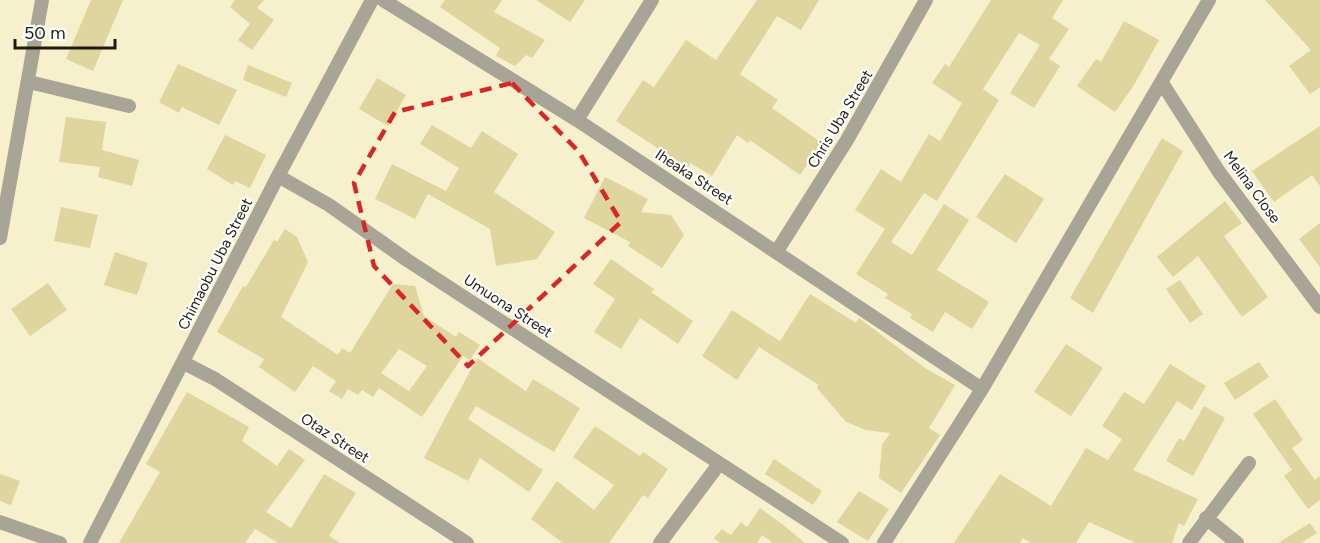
<svg xmlns="http://www.w3.org/2000/svg" width="1320" height="543" font-family="Figtree,sans-serif">
	<style>
		.building { fill: #dfd59f; fill-rule: evenodd }
		.lines { fill: none; stroke-linecap: round; stroke-linejoin: round }
		.minor { stroke: #a8a596; stroke-width: 14 }
		.marked { fill: none; stroke: #d62828; stroke-width: 4.5; stroke-dasharray: 12 8; stroke-linejoin: round }
		.labels { text-anchor: middle; stroke-width: 4.5; stroke-linejoin: round; paint-order: stroke }
		.street-label { font-size: 15px; fill: #1e1c0f; stroke: #fff }
	</style>
	<rect width="100%" height="100%" fill="#f6f0cc"/>
	<!-- building -->
	<path class="building" d="M91,0H123L93,71L66,59Z
		M235,0H264L257,8L274,20L252,50L238,40L250,24L230,7Z
		M445,0H502L494,12L545,40L532,58L526,55L515,66L496,56L500,48L440,7Z
		M536,0H585L570,22Z
		M757,0H819L801,30L777,16L740,74L778,100L772,108L822,143L800,175L750,140L748,143L737,135L712,176L690,163L688,168L616,121L643,80L654,87L686,40L716,60Z
		M991,0H1063L1052,18L1069,29L1049,59L1060,66L1034,108L1010,93L1040,45L1019,33L983,89L999,100L937,201L924,193L891,242L912,255L944,204L969,220L937,270L989,302L972,329L945,312L933,332L910,318L912,314L885,298L888,294L856,274L885,229L855,210L881,169L901,182L929,134L940,141L962,103L932,83L945,64L949,67Z
		M1265,0H1320V87L1310,94L1289,66L1311,50Z
		M1124,21L1159,40L1134,85L1115,112L1077,86L1096,59L1101,62Z
		M178,64L237,90L219,125L182,107L179,113L159,102Z
		M248,65L292,83L286,97L243,80Z
		M377,78L406,95L388,126L359,109Z
		M66,117L106,122L102,150L139,160L132,186L98,177L100,167L59,162Z
		M432,125L471,148L482,131L518,154L494,192L555,232L537,259L496,266L490,229L428,194L415,219L375,199L392,164L446,191L459,168L420,144Z
		M1320,126V186L1312,175L1274,202L1252,171Z
		M225,135L266,155L250,188L235,181L233,185L207,169Z
		M1162,138L1183,151L1093,313L1070,298Z
		M1005,174L1044,199L1016,243L976,217Z
		M605,177L648,199L641,212L671,215L684,235L662,268L628,246L630,242L584,218Z
		M1225,201L1242,223L1224,236L1268,297L1242,317L1198,256L1173,277L1157,257Z
		M61,207L98,215L90,248L54,241Z
		M1320,223V267L1299,239Z
		M285,229L297,237L308,262L281,317L338,355L342,348L350,353L393,284L415,286L424,316L456,337L459,332L480,345L470,360L463,356L422,417L379,388L373,397L362,390L358,395L348,389L342,399L329,391L336,381L313,366L295,392L259,367L264,359L217,332L243,286L246,287L274,240L277,242ZM399,349L427,366L409,391L381,373Z
		M115,252L148,263L137,295L104,285Z
		M611,259L654,289L651,292L693,321L678,344L640,318L621,349L594,332L615,299L593,284Z
		M1180,280L1203,314L1190,323L1166,289Z
		M48,283L67,310L30,336L11,309Z
		M810,294L856,323L859,318L925,368L955,385L929,428L940,435L901,493L879,478L882,445L890,433L866,430L846,422L817,388L819,385L759,347L737,380L702,356L732,310L780,341Z
		M1066,344L1103,368L1071,416L1034,392Z
		M477,358L526,391L533,379L580,408L554,452L476,406L468,419L543,470L529,492L480,458L468,481L424,458Z
		M1259,362L1269,377L1235,400L1224,383Z
		M1170,364L1206,386L1192,410L1177,401L1133,470L1198,499L1184,526L1179,523L1172,543H1136L1089,522L1076,543H1031L1023,538L1020,543H954L1000,474L1051,506L1086,448L1108,460L1122,439L1102,426L1124,392L1144,404Z
		M187,392L249,427L242,441L277,466L289,449L305,460L266,512L291,528L324,474L356,493L329,536L341,543H278L255,529L245,543H119L160,472L146,464Z
		M1275,399L1303,440L1292,448L1315,480L1320,476V500L1308,509L1284,476L1292,470L1253,414Z
		M1204,406L1225,418L1193,476L1166,461L1179,438L1184,441Z
		M595,426L640,456L643,452L668,469L648,498L643,495L609,543H563L531,519L557,481L594,510L614,485L573,457Z
		M774,459L822,491L813,505L765,474Z
		M0,474L20,481L11,505L0,501Z
		M859,491L889,509L868,541L837,522Z
		M760,508L782,524L805,543H773L762,535L757,543H720L714,538L722,529L731,535L741,522L747,527Z
		M1310,523L1317,533L1301,543H1278Z"/>
	<g class="lines">
		<!-- minor -->
		<path class="minor" d="M383,0L577,120L982,389
			M29,82L129,106
			M1162,83L1219,172L1320,307
			M577,120L652,0
			M278,176L329,205L407,260L842,543
			M0,238L42,0
			M777,251L847,140L926,0
			M184,363L215,379L467,543
			M1206,518L1237,543
			M0,522L60,543
			M90,543L278,176L372,0
			M660,543L719,464
			M884,543L982,389L1209,0
			M1189,543L1249,463"/>
	</g>
	<!-- marked area -->
	<path class="marked" d="M512,83L579,152L621,222L468,366L374,266L354,183L395,112Z"/>
	<g class="labels">
		<!-- street labels -->
		<g class="street-label">
			<text transform="translate(840 119) rotate(-59)" y="5">Chris Uba Street</text>
			<text transform="translate(694 177) rotate(33)" y="5">Iheaka Street</text>
			<text transform="translate(1252 187) rotate(54)" y="5">Melina Close</text>
			<text transform="translate(215 264) rotate(-63)" y="5">Chimaobu Uba Street</text>
			<text transform="translate(508 306) rotate(33)" y="5">Umuona Street</text>
			<text transform="translate(335 438) rotate(33)" y="5">Otaz Street</text>
		</g>
	</g>
	<!-- scale -->
	<path d="M15 39v9h100v-9" fill="none" stroke="#1e1c0f" stroke-width="3"/>
	<text x="24" y="39" font-size="18" fill="#1e1c0f" stroke="#ffffff" stroke-width="4.5" paint-order="stroke">50 m</text>
</svg>
